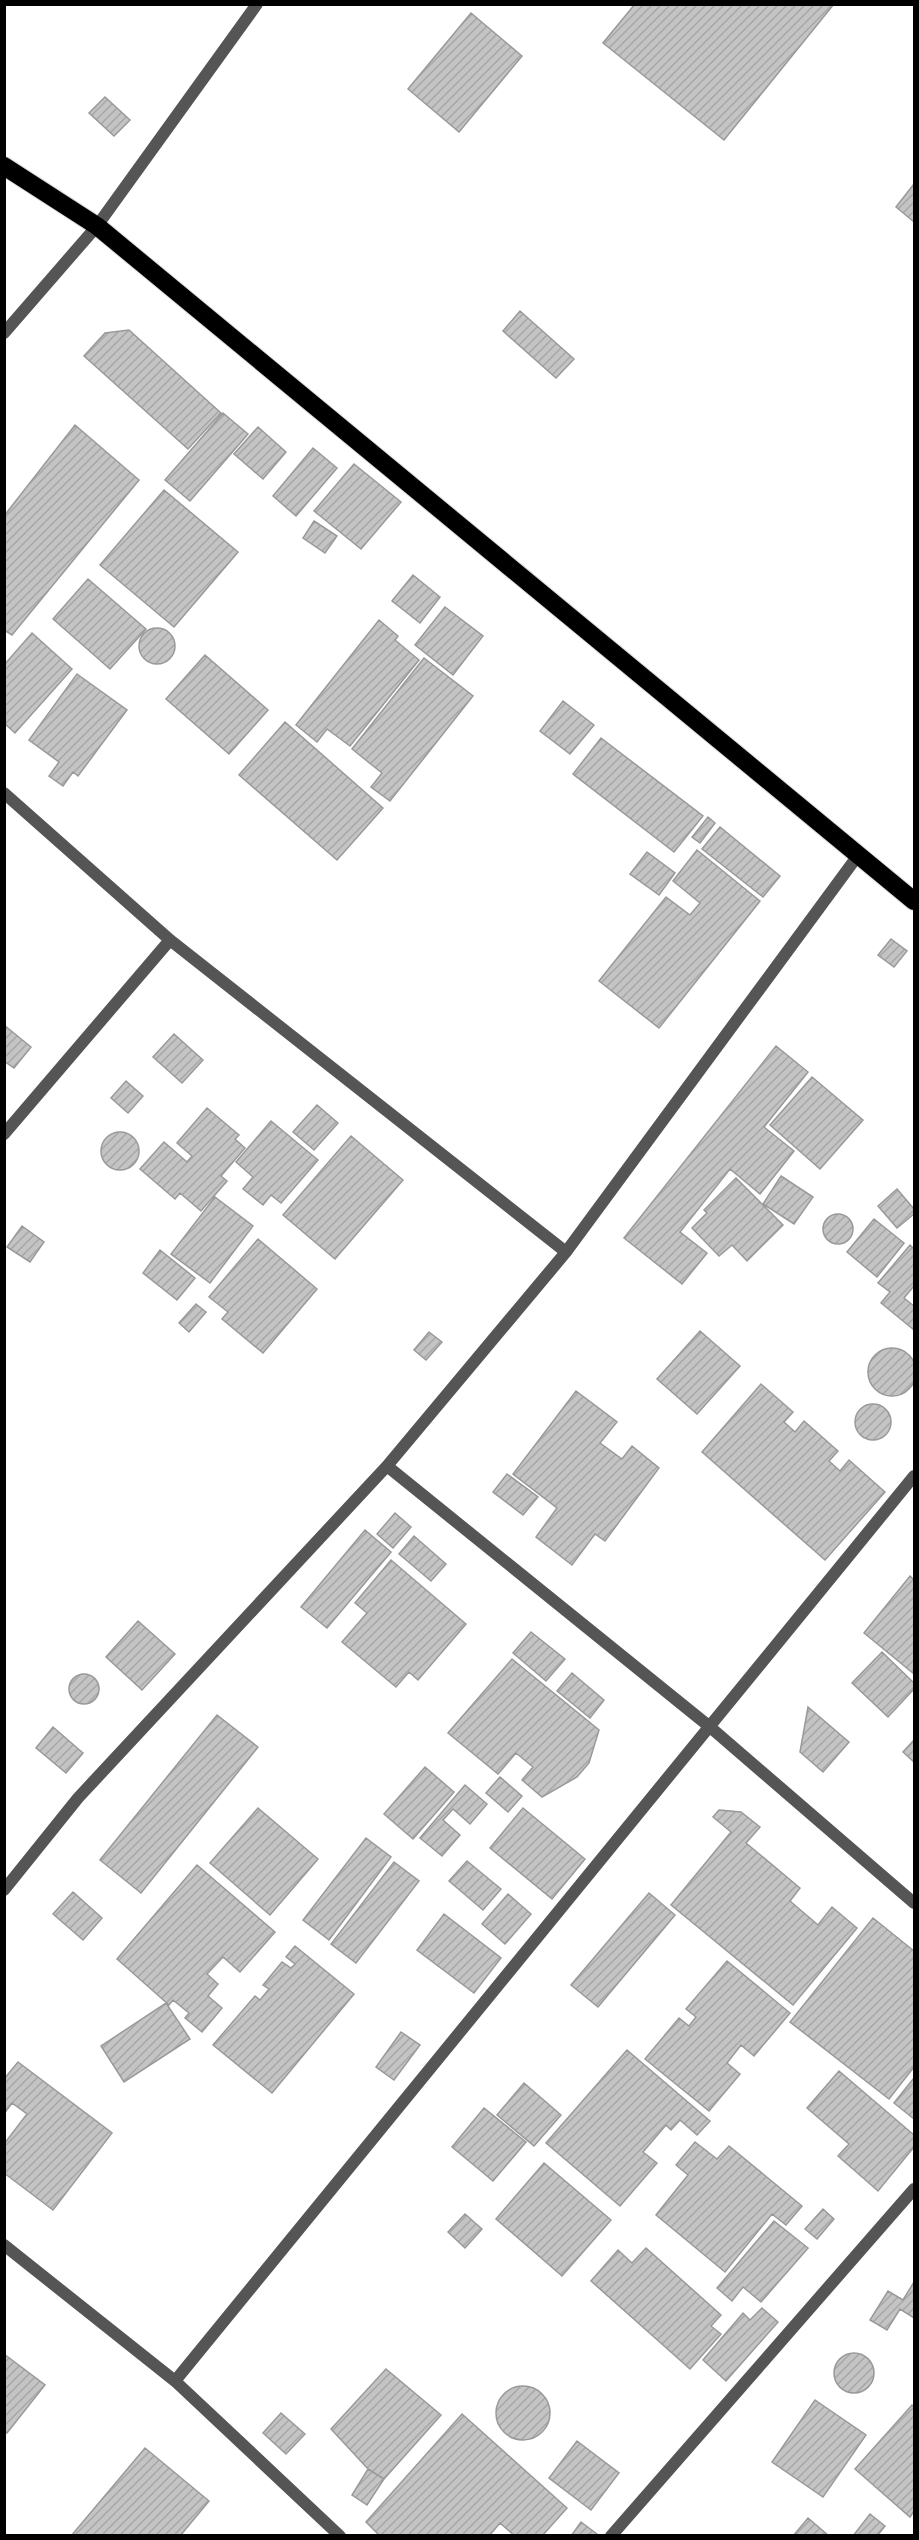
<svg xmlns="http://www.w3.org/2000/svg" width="919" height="2540" font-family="Mulish,sans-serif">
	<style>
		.building { fill: url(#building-hatch); stroke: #999; stroke-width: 1.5 }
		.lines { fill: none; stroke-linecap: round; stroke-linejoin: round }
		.highway-casing { stroke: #dbdbdb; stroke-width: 20 }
		.street { stroke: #555; stroke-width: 12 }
		.highway { stroke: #000; stroke-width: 18 }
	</style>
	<defs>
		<pattern id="building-hatch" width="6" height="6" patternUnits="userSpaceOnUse" patternTransform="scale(1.5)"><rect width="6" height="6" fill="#c4c4c4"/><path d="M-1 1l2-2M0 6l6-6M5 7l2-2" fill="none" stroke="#a7a7a7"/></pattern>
	</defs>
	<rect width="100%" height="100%" fill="#fff"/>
	<!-- building -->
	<path class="building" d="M635,4H834L724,140L603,43Z
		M471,13L522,56L459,132L408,89Z
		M105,97L130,120L114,136L89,113Z
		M914,184V222L896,207Z
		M520,311L574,359L556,378L503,331Z
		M129,330L221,413L188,449L84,356L105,333Z
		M223,413L248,434L190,501L165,480Z
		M75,425L139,480L12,635L4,630V516Z
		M258,427L286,452L263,479L234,454Z
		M313,448L337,468L296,516L273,496Z
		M354,464L401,502L361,549L314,511Z
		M164,490L238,552L174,627L100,565Z
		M314,521L337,536L325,553L303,538Z
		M413,575L440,597L420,623L392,601Z
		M88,579L146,629L110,669L53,619Z
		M445,607L483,636L453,675L415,645Z
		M379,620L398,636L395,640L419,660L350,746L327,729L317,742L296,725Z
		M139 646a18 18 0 1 1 36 0a18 18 0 1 1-36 0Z
		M32,633L72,669L15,733L4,723V665Z
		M205,655L268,710L229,754L166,699Z
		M424,658L473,696L390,801L371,787L382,773L352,749Z
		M77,674L127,710L78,776L73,772L63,786L49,776L59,762L29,740Z
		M563,701L594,725L570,754L540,731Z
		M285,722L383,808L337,860L239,775Z
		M601,738L703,816L674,852L573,774Z
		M708,817L715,823L700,843L692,837Z
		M720,827L780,876L763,897L702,849Z
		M697,850L760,901L659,1028L599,981L666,897L690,915L700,903L673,881Z
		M647,852L675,873L659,895L630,874Z
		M891,939L907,951L894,967L878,955Z
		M4,1025L31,1047L14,1068L4,1061Z
		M174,1034L203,1060L182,1083L153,1057Z
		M776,1046L808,1072L764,1127L794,1151L760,1194L730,1169L680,1232L707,1253L682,1284L624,1238Z
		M812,1077L863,1120L820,1169L770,1125Z
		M126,1081L143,1096L128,1113L111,1098Z
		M317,1105L338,1123L314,1150L293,1132Z
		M207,1108L239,1135L235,1139L245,1148L221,1176L227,1181L201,1211L180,1193L175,1199L140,1169L164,1142L187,1162L192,1156L177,1143Z
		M271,1121L318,1160L281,1203L271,1195L263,1205L243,1189L253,1177L236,1162Z
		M101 1151a19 19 0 1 1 38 0a19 19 0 1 1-38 0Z
		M351,1136L403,1180L335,1259L283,1215Z
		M781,1176L813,1197L794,1224L763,1204Z
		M736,1178L783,1225L747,1261L732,1245L719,1256L692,1228L707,1213L704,1210Z
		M897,1189L914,1209V1214L897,1228L878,1206Z
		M215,1197L253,1226L210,1283L171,1254Z
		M823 1229a15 15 0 1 1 30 0a15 15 0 1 1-30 0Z
		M874,1219L904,1243L877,1277L847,1252Z
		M22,1226L44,1242L30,1262L7,1247Z
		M258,1239L317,1289L263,1353L222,1319L228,1312L209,1297Z
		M910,1245L914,1249V1286L904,1298L914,1306V1330L881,1303L890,1292L878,1283Z
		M160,1250L195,1278L177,1300L143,1273Z
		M196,1304L206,1312L189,1332L179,1323Z
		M700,1331L740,1366L697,1414L657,1379Z
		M429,1332L442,1342L426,1360L414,1350Z
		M868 1372a24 24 0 1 1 48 0a24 24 0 1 1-48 0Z
		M761,1384L793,1412L784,1422L795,1432L804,1421L838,1451L829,1461L840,1471L849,1460L885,1492L825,1560L702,1452Z
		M576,1391L617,1422L600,1443L622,1459L632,1446L659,1468L605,1541L595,1534L572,1565L536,1537L557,1508L513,1474Z
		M855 1422a18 18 0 1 1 36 0a18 18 0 1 1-36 0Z
		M507,1474L538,1497L523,1515L493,1492Z
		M395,1513L411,1527L393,1548L377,1534Z
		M365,1530L391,1552L327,1628L301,1607Z
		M414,1536L446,1564L431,1581L399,1554Z
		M391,1560L466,1624L418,1680L409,1672L396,1687L342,1642L367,1613L355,1603Z
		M910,1576L914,1580V1674L864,1633Z
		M138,1621L175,1654L142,1690L106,1657Z
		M531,1632L565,1659L546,1681L513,1653Z
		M882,1652L914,1683V1689L888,1717L852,1683Z
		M512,1659L599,1730L589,1763L577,1777L542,1797L522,1780L533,1767L516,1753L498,1774L448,1733Z
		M572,1673L604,1700L590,1718L557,1691Z
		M69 1689a15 15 0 1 1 30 0a15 15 0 1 1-30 0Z
		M808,1707L849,1742L823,1772L800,1752Z
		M217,1715L258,1747L141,1893L100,1860Z
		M53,1727L83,1753L66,1773L36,1748Z
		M914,1740V1762L903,1752Z
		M425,1767L454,1792L413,1839L384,1814Z
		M500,1777L522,1796L508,1812L486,1793Z
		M465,1785L487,1804L470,1824L453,1809L443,1820L460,1835L442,1856L420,1838Z
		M258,1808L318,1859L270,1915L210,1863Z
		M523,1808L585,1859L552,1899L490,1848Z
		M719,1810L741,1812L760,1827L746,1843L800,1888L790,1901L818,1925L832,1907L857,1928L793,2005L671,1905L731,1832L713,1817Z
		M366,1838L391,1857L329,1940L303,1920Z
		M467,1861L501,1889L483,1910L449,1881Z
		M394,1862L419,1881L356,1963L331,1944Z
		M197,1865L275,1932L240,1972L223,1957L207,1974L218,1984L208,1996L222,2008L202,2032L185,2018L189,2013L173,2000L169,2005L117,1959Z
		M73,1892L102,1918L83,1940L53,1914Z
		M649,1893L675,1915L598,2007L571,1985Z
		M508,1894L531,1914L505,1944L482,1924Z
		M444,1914L501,1958L474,1993L417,1950Z
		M873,1918L914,1951V2067L889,2099L790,2022Z
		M295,1946L354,1994L272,2093L213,2045L255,1996L260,2000L269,1989L263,1985L282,1962L291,1968L295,1964L286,1957Z
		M727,1961L790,2013L754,2056L741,2045L727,2063L740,2074L709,2111L645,2059L679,2018L689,2026L696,2017L686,2009Z
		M166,2003L190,2039L124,2082L101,2046Z
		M401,2032L420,2045L394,2080L376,2067Z
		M627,2050L710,2121L697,2135L680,2120L671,2130L666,2125L643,2152L657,2163L620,2206L546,2143Z
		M18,2062L112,2133L53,2210L4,2173V2144L27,2114L12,2103L4,2114V2079Z
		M839,2071L914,2135V2147L878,2191L838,2156L849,2144L807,2108Z
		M914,2078V2119L894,2103Z
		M524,2083L561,2115L534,2146L497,2115Z
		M484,2108L526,2142L493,2181L452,2147Z
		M695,2142L717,2159L729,2146L802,2206L786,2225L772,2214L725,2272L656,2215L688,2175L676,2165Z
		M544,2163L611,2220L562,2276L496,2219Z
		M823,2209L834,2219L817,2239L805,2229Z
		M465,2214L482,2229L465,2248L448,2232Z
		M774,2221L808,2248L761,2302L743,2287L732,2301L717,2288Z
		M646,2248L721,2315L711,2326L721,2334L690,2369L591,2281L618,2250L632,2263Z
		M914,2282V2318L900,2309L887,2330L870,2320L888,2291L903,2300Z
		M762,2308L778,2322L726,2381L703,2360L743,2313L750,2320Z
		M834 2373a20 20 0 1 1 40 0a20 20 0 1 1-40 0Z
		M4,2354L45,2385L7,2433L4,2431Z
		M386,2369L441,2415L384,2479L368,2469L331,2429Z
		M496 2413a27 27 0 1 1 54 0a27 27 0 1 1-54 0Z
		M815,2400L866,2435L823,2497L772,2462Z
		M912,2405L914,2407V2511L910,2517L855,2469Z
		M281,2413L305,2434L286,2454L263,2433Z
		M462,2414L567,2508L542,2536H515L500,2523L489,2536H380L366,2522Z
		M577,2441L619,2473L591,2510L549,2478Z
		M145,2448L209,2501L180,2536H71Z
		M368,2469L384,2479L367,2505L352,2495Z
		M870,2514L885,2526L877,2536H853Z
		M808,2518L829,2536H793Z
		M581,2522L597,2534L595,2536H571Z"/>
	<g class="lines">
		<defs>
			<path id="highway" d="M4,166L97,226L914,901"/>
		</defs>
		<!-- highway casing -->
		<use href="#highway" class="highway-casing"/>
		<!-- street -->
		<path class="street" d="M4,333L97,226L257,4
			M4,793L170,940L566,1252
			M4,1134L170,940
			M387,1466L710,1727L914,1903
			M4,1890L78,1798L387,1466L566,1252L859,854
			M4,2245L175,2381L340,2536
			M175,2381L914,1476
			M611,2536L914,2189"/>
		<!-- highway -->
		<use href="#highway" class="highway"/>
	</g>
	<!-- border -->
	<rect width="919" height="2540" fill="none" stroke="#000000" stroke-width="12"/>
</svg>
